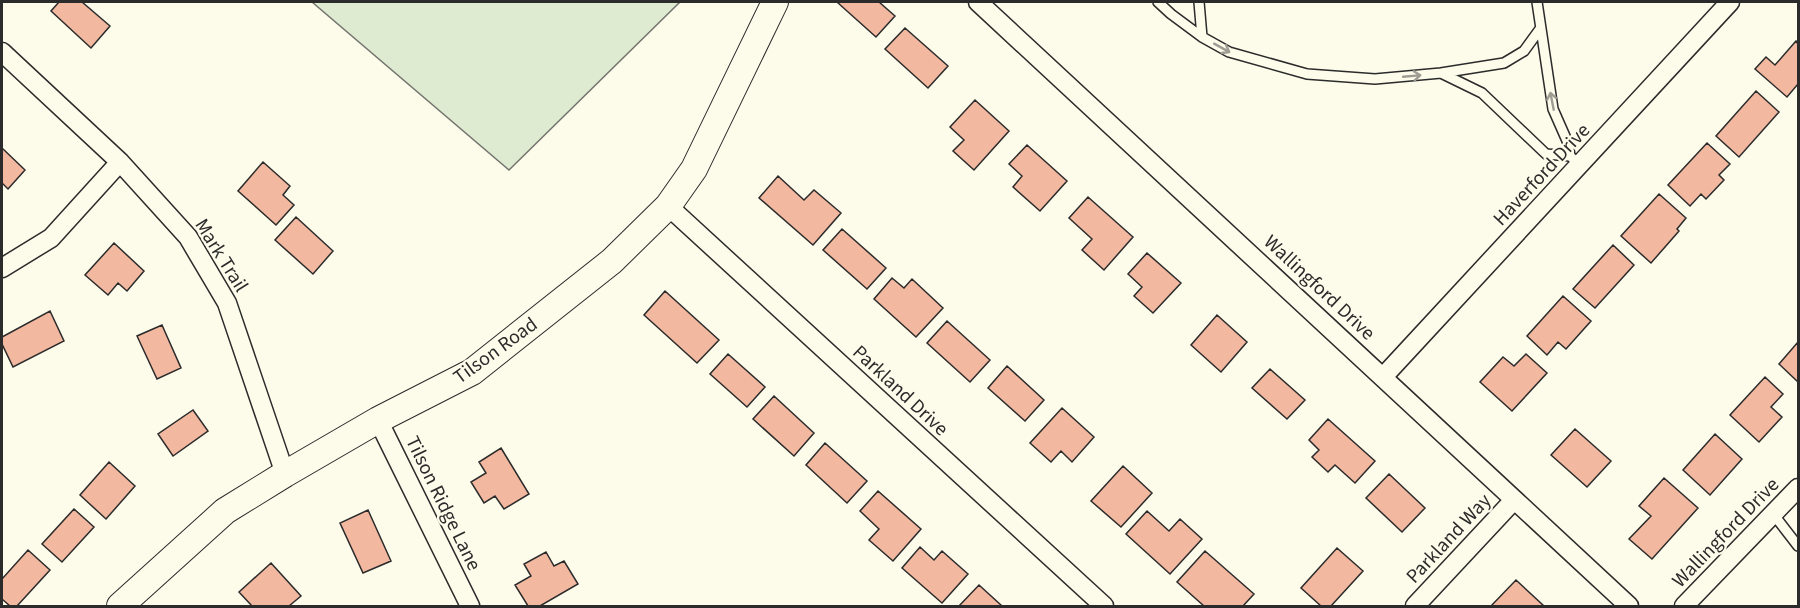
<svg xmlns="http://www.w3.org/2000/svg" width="1800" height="608" font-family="'Source Sans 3',sans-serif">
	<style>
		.green { fill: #deebd1; stroke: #74746e; stroke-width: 1.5 }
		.building { fill: #f2b8a0; stroke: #2b2b2b; stroke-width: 1.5 }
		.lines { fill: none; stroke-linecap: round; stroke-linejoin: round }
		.lane-casing { stroke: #2b2b2b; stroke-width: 12 }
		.street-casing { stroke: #2b2b2b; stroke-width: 21 }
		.secondary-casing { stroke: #2b2b2b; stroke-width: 28 }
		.lane { stroke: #fdfbea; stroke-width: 9 }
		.street { stroke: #fdfbea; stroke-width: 18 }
		.secondary { stroke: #fdfbea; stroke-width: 26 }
		.oneway { stroke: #9e9d94 }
		.labels { text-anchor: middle; stroke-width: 4.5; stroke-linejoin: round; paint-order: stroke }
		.street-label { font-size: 20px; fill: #2b2b2b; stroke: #fdfbea }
	</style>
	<rect width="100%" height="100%" fill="#fdfbea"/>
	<!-- green -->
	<path class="green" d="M312,2H680L509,170Z"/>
	<!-- building -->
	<path class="building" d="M59,2H82L110,26L91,48L51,11Z
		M840,2H879L895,16L876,37L838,3Z
		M905,28L948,66L928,88L885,49Z
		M1796,41L1798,44V84L1787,97L1755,69L1766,57L1775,65Z
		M1756,91L1779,112L1739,157L1716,136Z
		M975,100L1009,131L974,170L953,151L964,140L950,127Z
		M1707,143L1730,164L1719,175L1724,180L1706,199L1701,194L1690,206L1668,185Z
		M1027,145L1067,181L1040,211L1013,187L1022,176L1009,164Z
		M2,148L25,170L8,189L2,183Z
		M263,162L290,186L283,195L294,205L276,225L238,191Z
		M778,176L804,200L814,190L841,213L813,245L759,198Z
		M1659,194L1686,218L1677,229L1679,231L1651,263L1621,236Z
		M1088,197L1133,237L1104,270L1082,250L1092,239L1069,218Z
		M296,217L333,251L313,274L275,240Z
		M842,229L886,268L867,289L823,250Z
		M114,243L144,271L127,291L118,283L108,295L85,275Z
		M1613,245L1634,265L1595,308L1573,289Z
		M1147,253L1181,283L1153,313L1134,296L1142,287L1128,274Z
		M892,278L904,288L912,279L943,308L916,337L874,299Z
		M665,291L719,340L697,363L644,315Z
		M1563,296L1591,321L1566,349L1558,342L1547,355L1527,336Z
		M50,311L64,341L13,367L2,344V337Z
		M1217,315L1247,342L1221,372L1191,345Z
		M947,321L990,360L970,382L927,343Z
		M162,325L181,368L157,379L137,336Z
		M1798,342V382L1779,364Z
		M728,354L765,387L747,407L710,374Z
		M1526,354L1547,373L1512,411L1480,382L1503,357L1514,366Z
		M1007,366L1044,400L1025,421L988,388Z
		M1270,369L1305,400L1287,419L1252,388Z
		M1765,377L1783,394L1771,407L1782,417L1759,442L1730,415Z
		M774,396L814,433L794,456L753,419Z
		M1062,408L1094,437L1072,462L1061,451L1051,462L1030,443Z
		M193,410L208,431L173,456L158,434Z
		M1328,419L1375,461L1355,483L1335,465L1328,472L1312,457L1319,450L1309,440Z
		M1575,429L1611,461L1587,487L1551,455Z
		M1715,434L1742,459L1710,495L1683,470Z
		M825,443L867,481L847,503L806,465Z
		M501,448L529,494L504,509L495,496L484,503L471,482L486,473L479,462Z
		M109,462L135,486L106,519L80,495Z
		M1123,466L1152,493L1121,527L1091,501Z
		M1389,474L1425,508L1402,532L1366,498Z
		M1664,478L1698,508L1652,559L1629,539L1651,516L1639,506Z
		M878,491L921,529L893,561L869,540L879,529L860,511Z
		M74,509L94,527L62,562L42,544Z
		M368,510L391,561L363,573L340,523Z
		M1147,511L1169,531L1180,519L1202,539L1170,574L1126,534Z
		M920,547L934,560L942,551L968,574L942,603L902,568Z
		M1337,548L1363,571L1331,606H1321L1301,588Z
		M28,550L50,570L17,606H10L2,599V579Z
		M1205,551L1254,594L1243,606H1204L1177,582Z
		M546,552L554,566L564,561L578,584L540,606H528L515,585L531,576L524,564Z
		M271,563L301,596L289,606H252L239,592Z
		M1516,580L1544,606H1491Z
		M979,585L1002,606H959Z"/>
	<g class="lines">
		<defs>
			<path id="lane" d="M1158,2L1171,14L1202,37L1229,52L1307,74L1375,79L1441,73L1504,63L1524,51L1540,29
				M1199,2L1202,37
				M1537,2L1553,109L1568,143L1570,156
				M1441,73L1482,93L1546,154L1570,156L1580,165
				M1774,515L1798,546"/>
			<path id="street" d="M978,2L1629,606
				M2,52L120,162L188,237L227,303L285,474
				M668,206L1104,606
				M2,268L51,238L120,162
				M1383,377L1730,2
				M378,420L470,606
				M1415,606L1514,500
				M1684,606L1798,488"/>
			<path id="secondary" d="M120,606L225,511L285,474L378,420L472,372L612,261L668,206L694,169L775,2"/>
		</defs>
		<!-- lane casing -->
		<use href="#lane" class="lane-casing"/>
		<!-- street casing -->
		<use href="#street" class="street-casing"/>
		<!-- secondary casing -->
		<use href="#secondary" class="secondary-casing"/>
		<!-- lane -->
		<use href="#lane" class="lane"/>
		<!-- street -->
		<use href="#street" class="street"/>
		<!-- secondary -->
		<use href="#secondary" class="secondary"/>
	</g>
	<!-- one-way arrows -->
	<defs><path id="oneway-shaft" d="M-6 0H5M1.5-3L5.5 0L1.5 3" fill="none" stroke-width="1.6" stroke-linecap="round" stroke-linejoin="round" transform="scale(1.5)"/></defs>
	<g class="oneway">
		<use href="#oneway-shaft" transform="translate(1222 48) rotate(29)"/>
		<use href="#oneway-shaft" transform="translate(1412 76) rotate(-5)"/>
		<use href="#oneway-shaft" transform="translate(1552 101) rotate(-101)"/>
	</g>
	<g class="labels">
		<!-- street labels -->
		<g class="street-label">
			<text transform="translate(1541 174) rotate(-47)" y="7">Haverford Drive</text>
			<text transform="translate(222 255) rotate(58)" y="7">Mark Trail</text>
			<text transform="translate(1320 287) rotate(43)" y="7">Wallingford Drive</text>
			<text transform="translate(495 350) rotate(-36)" y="7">Tilson Road</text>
			<text transform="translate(901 390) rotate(43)" y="7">Parkland Drive</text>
			<text transform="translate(444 503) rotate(64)" y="7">Tilson Ridge Lane</text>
			<text transform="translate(1725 532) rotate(-46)" y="7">Wallingford Drive</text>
			<text transform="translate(1448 538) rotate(-47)" y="7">Parkland Way</text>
		</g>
	</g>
	<!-- border -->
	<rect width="1800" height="608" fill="none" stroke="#2b2b2b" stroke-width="6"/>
</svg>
